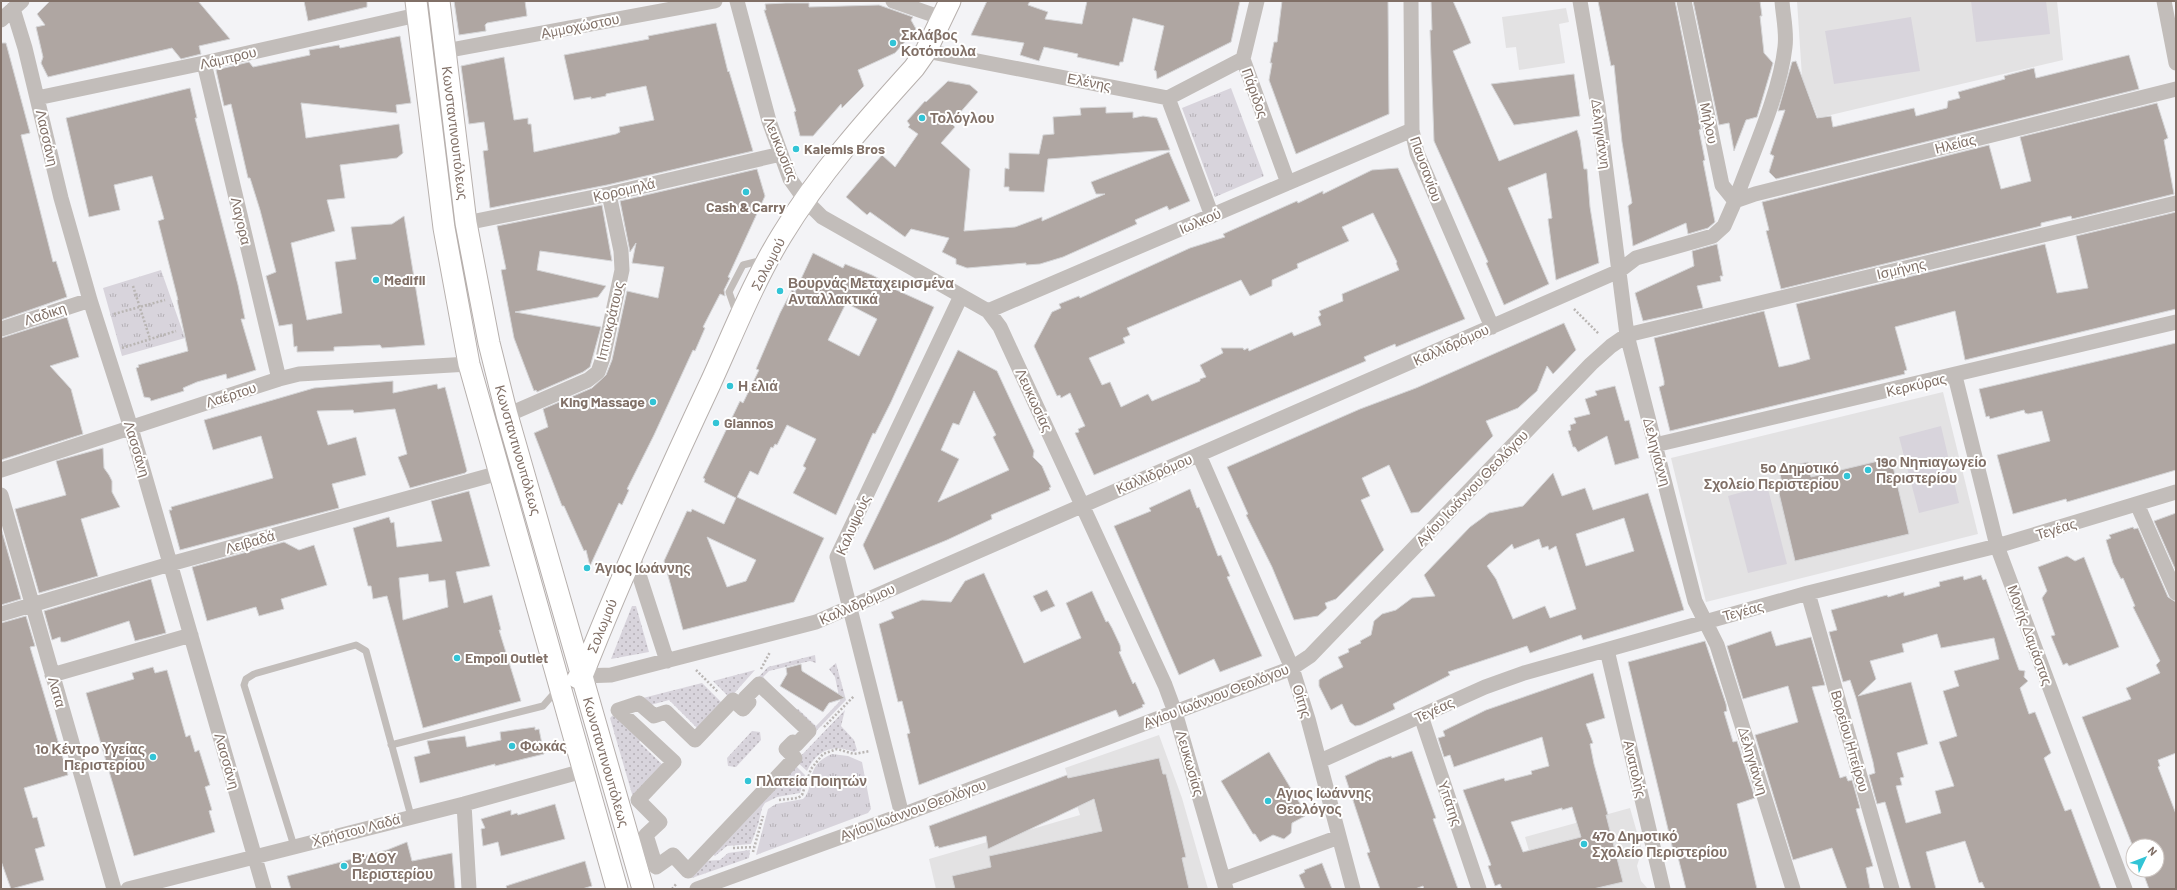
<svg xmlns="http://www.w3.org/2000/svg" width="2177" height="890" font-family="Barlow,sans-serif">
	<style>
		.built { fill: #e3e2e3 }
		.grass { fill: url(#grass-dots) }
		.park { fill: url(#park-tufts) }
		.pitch { fill: #d8d4dc }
		.building { fill: #afa6a2; stroke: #d5d5d7; fill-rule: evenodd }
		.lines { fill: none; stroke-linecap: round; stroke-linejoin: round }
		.secondary-casing { stroke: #b7b0ad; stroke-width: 23 }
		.path { stroke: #b9b5b3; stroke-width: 2.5; stroke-dasharray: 2 2; stroke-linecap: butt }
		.lane { stroke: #c2bdba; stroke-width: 7 }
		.street { stroke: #c2bdba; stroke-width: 15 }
		.secondary { stroke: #fff; stroke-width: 21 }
		.poi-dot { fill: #32c4d6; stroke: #fff; stroke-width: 1.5 }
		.labels { text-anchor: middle; stroke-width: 4; stroke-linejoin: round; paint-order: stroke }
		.street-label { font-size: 14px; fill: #817067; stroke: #fff }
		.poi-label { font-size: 14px; font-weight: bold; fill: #817067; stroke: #fff; text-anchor: start }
	</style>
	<defs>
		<pattern id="grass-dots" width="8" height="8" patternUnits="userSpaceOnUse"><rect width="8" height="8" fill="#d8d4dc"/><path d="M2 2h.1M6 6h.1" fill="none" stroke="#b5b0b6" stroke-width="1.8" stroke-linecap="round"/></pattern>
		<pattern id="park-tufts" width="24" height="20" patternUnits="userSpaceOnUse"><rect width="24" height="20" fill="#d8d4dc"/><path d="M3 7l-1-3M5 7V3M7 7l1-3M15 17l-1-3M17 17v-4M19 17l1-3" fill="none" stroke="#b5b0b6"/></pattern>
	</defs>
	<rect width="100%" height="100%" fill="#f3f3f6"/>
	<!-- built -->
	<path class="built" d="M1797,1H2057L2063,60L1818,118L1802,77Z
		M1566,8L1569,22L1559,24L1565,63L1519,70L1516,47L1506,48L1502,17Z
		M1943,392L1978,534L1706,602L1671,458Z
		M1159,735L1182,798L1208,889H936L929,859L1080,815L1065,768Z
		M1630,808L1642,850L1637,866L1641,881L1648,889H1540L1525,837Z"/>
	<!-- grass -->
	<path class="grass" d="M632,606H636L649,652L611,659Z
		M815,655L816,663L810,661L769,671L763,677L776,690L772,694L759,681L736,701L768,667Z
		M836,663L846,700L793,755L812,731L794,713L798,709L816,726L840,701L835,677L829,669Z
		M755,670L730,698L713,681Z
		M702,683L724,705L699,730L669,700L647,706L639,699Z
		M845,710L841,726L854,740L857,750L854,752C834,743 816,750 807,771L796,761Z
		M617,711L644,737L639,742L666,768L634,801L610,718Z
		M752,731L760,732L761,740L736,767L728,766L727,758Z
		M794,764L805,775L800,793L777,797L765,803L762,808L758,825L751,844L727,846L715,856L709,852Z
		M750,850L749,858L692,878L688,875L702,861L720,860L728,853Z"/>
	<!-- park -->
	<path class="park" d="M1231,88L1264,176L1215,197L1182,108Z
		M161,270L185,338L122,356L103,288Z
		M832,754L848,756L862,762L871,809L868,813L756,855L768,809L776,804L803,799C816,787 803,766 832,754Z"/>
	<!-- pitch -->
	<path class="pitch" d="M1971,1H2046L2050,34L1976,42Z
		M1911,17L1920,71L1834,84L1825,31Z
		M1941,426L1959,503L1919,513L1899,437Z
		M1767,485L1787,564L1748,573L1728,496Z"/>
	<!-- building -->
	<path class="building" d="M50,1H198L230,39L199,46L201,54L181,59L172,48L48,77L41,63L43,57L36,27L45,25L37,14Z
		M304,1H367V7L308,21Z
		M454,1H525L527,16L487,23L485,25L486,31L459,35Z
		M987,1H1030L1028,5L1048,12L1045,19L1082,24L1087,1H1240L1231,42L1157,79L1156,71L1154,70L1164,26L1133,18L1123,62H1120L1119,66L1077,57L1078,54L1044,47L1039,61L1020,55L1024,43L971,35Z
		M1282,1H1388L1389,114L1296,154L1269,80L1272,63H1270L1274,42H1277Z
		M1431,1H1453L1464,26L1471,43L1453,51L1499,161L1577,130L1580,140L1584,169H1587L1590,207L1599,263L1556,280L1548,219L1552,218L1546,173L1508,188L1549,284L1504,305L1486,263L1488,262L1434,141L1430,30H1432Z
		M1598,1H1675L1701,129L1699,130L1705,160L1703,161L1715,222L1708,228L1688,234L1686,223L1633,246L1628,206L1632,203L1622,142L1614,65L1611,66Z
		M1693,1H1760L1762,16H1760L1764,53L1773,63L1757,117L1746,120L1734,151L1729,123L1719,125Z
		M786,3H809V7L879,5L913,17L911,20L916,29L895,53L858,70L864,86L842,108L841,104L813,136H800L794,112L796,111L764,10H766L765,4Z
		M716,23L728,72L729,71L753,151L607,185L490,208L483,151L488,150L484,122L469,124L461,66L504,57L514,120L528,118V124H531L534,152L616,134L620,132L619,127L654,120L646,86L606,94V96L591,99V97L574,100L564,55L649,39L648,36Z
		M400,36L411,103L396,105L397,113L301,103L306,138L399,124L403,153L397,158L340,165L345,198L327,200L335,231L291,243L307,320L342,313L335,262L356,259L351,227L392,224L404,216L425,345L382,348L380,345L334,347V351L297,352V346L294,347L292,324L279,326L266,276L276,272L260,210L250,178H248L231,104L224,106L216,70L249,62L253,67L310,55L309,50L339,45L340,48Z
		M1,43H6L30,133L21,135L53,262L56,261L67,297L1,320Z
		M2129,55L2139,89L1776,179L1769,172L1774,156L1770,154L1785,110L1778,111L1792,62L1796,61L1817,118L1831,116L1833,127L1914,108L1916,116L1947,108L1948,101L1960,98L1958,92L2005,79L2004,76L2034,68L2036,78Z
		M1574,74L1580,116L1514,125L1491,84Z
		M948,81L970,85L978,92L951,123L955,127L941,143L970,169L964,231L1015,227L1042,217V221L1105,194H1096L1091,182L1169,152L1190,201L1169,210L1167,206L1135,220L1137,224L1063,257L1040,264L1026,265V263L967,268L956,264V259L942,252L949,238L911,229L905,237L870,212L867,215L846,197L882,155L895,167L918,134L908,127L910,125L907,121L925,101L926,102Z
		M190,88L197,118H195L238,285L245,319H241L256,370L227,379L226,374L197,382L183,388L184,391L151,401L150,398L144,397L136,368L139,367L138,365L188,351L177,300H178L158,221L164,219L152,176L114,185L120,210L89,217L66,118Z
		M2157,103L2168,138L2164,140L2174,194L2072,219L2071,216L2041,223V226L1781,289L1766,231L1769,230L1762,202L1989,145L2001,189L2031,181L2020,137Z
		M1106,107V113L1133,112V118L1143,116L1157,118L1170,150L1048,159L1044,192L1009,191V187H1004L1005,168L1009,169V153L1039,154L1043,135L1054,134L1053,117L1081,115L1080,108Z
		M1398,168L1465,319L1396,347L1395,344L1364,357L1366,361L1094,475L1075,433L1079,432L1078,429L1085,426L1070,393L1061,398L1060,395L1057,396L1034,346L1052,312L1061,308L1059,304L1079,296L1080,298L1190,248L1225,237L1223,234L1297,201L1298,203L1323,191V194L1372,170ZM1373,213L1397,262L1396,263L1399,270L1342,294L1343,301L1319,311L1321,315L1318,317L1321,325L1294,336L1292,332L1249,351L1248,348L1244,350L1243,348H1221L1223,353L1200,365L1206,377L1200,379V381L1152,401L1148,394L1121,407L1110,382L1102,385L1089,358L1125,343L1123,338L1130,335L1127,328L1241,280L1250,296L1272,286V280L1298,268L1297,264L1349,241L1342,227Z
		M757,169L765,196L728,277L730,278L724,290L725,296L720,294L703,327L705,328L695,351L693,350L654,435L627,489L629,490L622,505L619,503L590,566L586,550L584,551L564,506H562L534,433L548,427L543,409L592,388L606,375L612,360L627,291L658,298L664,267L632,263L636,243L630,252L620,201Z
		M602,205L612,261L540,251L537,270L606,286L598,297L515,312L601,327L590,367L583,372L537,392L536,390L534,391L514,338L501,270L506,269L497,226Z
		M2176,212V309L1965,360L1955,311L1895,327L1907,370L1904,371L1905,374L1670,431L1659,387L1664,385V381L1654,338L1764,311L1779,367L1793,364L1810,359L1796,304L2045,244L2057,293L2088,288L2076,236Z
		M1717,244L1723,276H1720L1721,281L1697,286L1703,308L1643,321L1635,293L1694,266L1692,251Z
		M813,253L843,268L845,264L872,275L893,286L892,288L934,307L891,402L875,434L873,433L836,515L793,493L806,468L803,466L816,439L787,425L777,445L775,444L773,448L771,447L758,475L750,471L737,497L824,538L794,602L683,630L664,561L687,511L691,512L692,509L724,524L736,498L704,482L705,479L703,478L740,401L743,403L759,370L756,369L780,313L792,290L795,292ZM846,303L877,319L859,356L828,340ZM707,537L756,560L746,581L727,587Z
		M67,317L79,357L50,366L71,389L83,434L1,460V338Z
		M1564,323L1576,350L1553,374L1547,366L1537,391L1518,408L1486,421L1493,436L1419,512L1411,513L1389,465L1362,478L1370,496L1361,500L1384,550L1336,599L1325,603L1327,608L1318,616L1294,620L1272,567L1246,515L1248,514L1227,467L1360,409L1416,388Z
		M2176,343V470L2067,502L2066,499L2013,514L1997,455L2050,441L2042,411L2028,414L2025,413L2024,410L1990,419L1989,416L1986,417L1979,389Z
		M958,350L997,371L1034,451L1033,457L1042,466L1051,487L1049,488L1050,490L991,515L992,519L947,540L874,570L863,545ZM974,391L996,435L993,437L1009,470L938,502L959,459L941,450L953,423L959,425Z
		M393,381V393L437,384L438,389L445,387L467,471L465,473L410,488L398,457L407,454L395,409L354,413L353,410L317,411L328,445L356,437L366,475L332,484L339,508L180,550L169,510H172L171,507L273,478L261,436L213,450L204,420L314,388Z
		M1615,386L1625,421L1629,420L1639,458L1615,465L1607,436L1578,452L1575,447H1573L1568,431L1571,430L1570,425L1576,423L1574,418L1590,414L1585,399L1597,395L1595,391Z
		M103,448L104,468L109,475L112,481V492L120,507L81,519L98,576L39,593L15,509L66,495L56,461Z
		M1891,458L1909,534L1795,561L1777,485L1782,484L1779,469L1808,462L1811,477Z
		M1553,473L1562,496L1585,488L1593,510L1648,493L1684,610L1583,640L1581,635L1530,653L1527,646L1448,672L1450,675L1393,704L1395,709L1361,725L1355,726L1350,722L1342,704L1331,710L1319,686V680L1323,677L1343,667L1338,657L1349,652L1348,649L1361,643L1360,641L1371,635L1374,621L1382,614L1396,610L1412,598L1435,596L1424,575L1470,527L1489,513L1523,506ZM1624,518L1634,551L1586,566L1576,534ZM1539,539L1542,548L1548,546L1549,550L1556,546L1576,609L1550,618L1545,606L1513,619L1496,579L1487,566L1512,544L1514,549Z
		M1190,489L1197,508L1199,507L1218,556L1221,555L1230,576L1227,577L1262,656L1220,672L1214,659L1179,675L1114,526L1151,511L1149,508Z
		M469,491L490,566L456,572L464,603L492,595L501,630H499L521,701L423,728L387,596L373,599L371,586H368L353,528L389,517L391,523L394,522L397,547L442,541L431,501ZM428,574L429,582L445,580L448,607L403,620L399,578Z
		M2176,513V571L2154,521Z
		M2133,527L2134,529L2138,528L2168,597L2176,602V753L2158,760L2160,766L2158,767L2176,814V889H2149L2142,870H2157V846L2133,847L2082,717L2131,699L2126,688L2160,673L2156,665L2160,661L2133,607L2135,606L2123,578L2121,579L2113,563L2106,540L2111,538L2109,535Z
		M1,528L21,599L1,605Z
		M284,542L299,550L314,545L327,585L281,599L284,609L259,616L256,607L207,621L192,567Z
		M2067,556L2075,561L2084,557L2119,647L2069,666L2067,663L2063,665L2051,636L2055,635L2042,598L2047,591L2038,567Z
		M984,573L1024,663L1081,638L1066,603L1092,591L1106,622L1108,621L1112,628L1120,645L1121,651L1119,652L1133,684L1135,682L1145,704L1142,705L1143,707L1119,717L1116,710L919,785L907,734L910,733L902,701L898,702L879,624L894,618L891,612L922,600L951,602L965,581Z
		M1981,575L1983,580L1986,579L2019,670L2025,671L2024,677L2028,681L2020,688L2029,714L2035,712L2051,753L2044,758L2065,811L2071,809L2101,889H1985L1982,882L1979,883L1965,841L1926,852L1936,889H1911L1885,802L1877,804L1869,775L1875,773L1873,762L1856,698L1850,680L1843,682L1829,632L1837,630L1831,610L1887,595L1888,597L1904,592V596L1940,586L1939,582L1963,576L1964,580ZM1937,634L1941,648L1994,638L1999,659L1954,671L1959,686L1943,691L1957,736L1939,742L1954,786L1935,791L1941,813L1906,823L1896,786L1902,785L1900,778L1904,777L1897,753L1928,744L1911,682L1858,696L1876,679L1870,661L1904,652L1902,644Z
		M151,579L166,633L135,641L129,621L65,642H61L60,637L52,640L44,611Z
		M1047,590L1055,606L1041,612L1033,596Z
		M26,616L35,646L30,647L68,775L24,788L33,818L37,817L45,846L35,849L44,880L11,889L1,861V623Z
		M1771,631L1776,646L1811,637L1825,685L1812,687L1840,778L1846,776L1848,781L1852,780L1860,808L1856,809L1873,866L1866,868L1870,889H1847L1832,848L1793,860L1755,735L1798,722L1788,686L1743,699L1727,646Z
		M1705,641L1726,704L1727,711L1724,712L1733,742L1737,741L1755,798L1737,804L1757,889H1686L1676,849L1673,850L1628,662Z
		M801,664L802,671L845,698L829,703L823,712L780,686L787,674L786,668Z
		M153,667L155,673L167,670L186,737L190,735L195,752L199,750L210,785L205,787L212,810L209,811L215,832L134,856L86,693L134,679L132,673Z
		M1593,673L1605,718L1586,724L1593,743L1590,744L1594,764L1608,815H1606L1623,882L1593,889H1502L1500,884L1495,886L1488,866L1491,865L1463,790L1504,778L1505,781L1532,774L1531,771L1549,766L1542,737L1454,767L1450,755L1444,757L1438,738L1445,736L1443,731L1486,710ZM1572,807L1581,837L1523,852L1511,822L1562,808V810Z
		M535,727V730L539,729L544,754L495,766V764L420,783L414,757L430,753L427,741L465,736L467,747L501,740L500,732Z
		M1412,751L1436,818L1433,819L1458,889H1424L1423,886L1415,889H1380L1367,853L1370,852L1345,776L1379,760L1391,756L1392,758Z
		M1269,752L1302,807L1300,808L1305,816L1292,823L1291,833L1284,839L1273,835L1260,842L1255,834H1253L1221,781Z
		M1159,758L1163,774H1166L1186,857L1182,858L1189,889H955L952,876L991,867L989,856L1102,831L1094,799L988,849L986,836L939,848L938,846L935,847L929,826L1067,775L1068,778Z
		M555,804L565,839L501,856L498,842L483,846L481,829L485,828L481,819L511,810V815L517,813L518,815Z
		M407,842L412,861L452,853L455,889H291L287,876L387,850Z
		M585,861L592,886L582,889H507L506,886Z
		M1322,863L1332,889H1305L1299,875L1305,872L1304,870Z"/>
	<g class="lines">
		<defs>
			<path id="secondary" d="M416,1L444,228L469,364L617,889
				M439,1L466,223L489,343L507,415L643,889
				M578,678L582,676C621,577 665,480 710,384C733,334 753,282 782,235C819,174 866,121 914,68L926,51L950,1"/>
		</defs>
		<!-- secondary casing -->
		<use href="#secondary" class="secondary-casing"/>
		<!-- path -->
		<path class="path" d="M133,286L150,339
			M1574,309L1599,334
			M114,314L165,300
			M122,348L176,331
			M761,669L770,652
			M696,670L718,692
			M824,727L854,696
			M779,800L798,798L802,795L811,769L823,754L837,749L854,754L870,751
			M733,848L754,847
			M753,852L763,816
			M672,889L677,883"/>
		<!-- lane -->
		<path class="lane" d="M737,315L729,292L743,265L763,260
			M391,745L543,706L557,690
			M294,846L244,685L246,679L254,674L356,645L366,651L411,816"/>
		<!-- street -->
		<path class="street" d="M737,1L769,121L781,154L790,179L805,200L822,217L988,311L1000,327L1165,685L1175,712L1226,889
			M893,1L942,18
			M1257,1L1243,59L1288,183
			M1411,1L1412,130L1417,153L1492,327
			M1580,1L1598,107L1627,335L1695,601L1717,645L1793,889
			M2164,1L2176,63
			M13,9L25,48L61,198L90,300L131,428L264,889
			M1,20L22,1
			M445,51L715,1
			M926,51L1168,98L1243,59
			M204,63L279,379
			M37,98L204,63L417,15
			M1168,98L1212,216
			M1735,201L1755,194L2176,89
			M1735,201C1751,156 1780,94 1785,47C1787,32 1783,16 1782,1
			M466,223L609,194L781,154
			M988,311L1412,130
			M1,329L90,300
			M1955,376L1997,546L2125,889
			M507,415L588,380L598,372L603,358L622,270L621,251L609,194
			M1655,445L2176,322
			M1199,455L1292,668L1308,719L1353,889
			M1,470L279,379L299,374L469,364
			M1,495L114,889
			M2137,504L2176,593
			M633,556L667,661
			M1808,593L1892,889
			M1,614L170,564L499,473
			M1607,650L1663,889
			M52,675L191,635
			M582,676L611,675L816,622L1619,271L1636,258L1713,236L1724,226L1735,201L1722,185L1684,1
			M759,684L809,731L796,745L793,742L786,749L795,758L688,871L673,855L656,867L646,835L660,822L638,800L674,762L618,710L639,703L654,716L666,712L695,740L733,700L743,709L749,702L745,698Z
			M1421,716L1479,889
			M1320,761L1485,687L1524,673L1808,593L1997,546L2176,492
			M464,804L469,889
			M902,815L837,557L961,296
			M1224,879L1339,837
			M128,889L464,804L583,771
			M697,889L902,815L1292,668L1310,656L1591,364L1611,346L1627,335L2176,203"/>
		<!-- secondary -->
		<use href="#secondary" class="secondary"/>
	</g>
	<!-- markers -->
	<g class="poi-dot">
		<circle cx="893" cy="43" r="4"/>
		<circle cx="922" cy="118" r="4"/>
		<circle cx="796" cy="149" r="4"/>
		<circle cx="746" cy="192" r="4"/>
		<circle cx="376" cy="280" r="4"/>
		<circle cx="780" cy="291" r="4"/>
		<circle cx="730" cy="386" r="4"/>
		<circle cx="653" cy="402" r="4"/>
		<circle cx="716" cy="423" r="4"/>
		<circle cx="1868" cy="470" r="4"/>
		<circle cx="1847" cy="476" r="4"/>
		<circle cx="587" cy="568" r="4"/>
		<circle cx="457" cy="658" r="4"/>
		<circle cx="512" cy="746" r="4"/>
		<circle cx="153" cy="757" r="4"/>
		<circle cx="748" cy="781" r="4"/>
		<circle cx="1268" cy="801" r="4"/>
		<circle cx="1584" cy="844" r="4"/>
		<circle cx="344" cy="866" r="4"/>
	</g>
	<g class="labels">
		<!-- street labels -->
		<g class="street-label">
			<text transform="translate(580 26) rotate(-11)" y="5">Αμμοχώστου</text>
			<text transform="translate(228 58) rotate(-13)" y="5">Λάμπρου</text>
			<text transform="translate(1089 82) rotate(11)" y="5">Ελένης</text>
			<text transform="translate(1255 93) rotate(70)" y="5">Πάριδος</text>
			<text transform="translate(1709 123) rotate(78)" y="5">Μήλου</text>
			<text transform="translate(455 133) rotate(83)" y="5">Κωνσταντινουπόλεως</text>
			<text transform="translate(1601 134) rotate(82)" y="5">Δεληγιάννη</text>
			<text transform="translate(47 138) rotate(77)" y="5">Λασσάνη</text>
			<text transform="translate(1955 144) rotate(-14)" y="5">Ηλείας</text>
			<text transform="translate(781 149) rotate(68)" y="5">Λευκωσίας</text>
			<text transform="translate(1426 169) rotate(70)" y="5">Παυσανίου</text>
			<text transform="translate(624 190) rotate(-13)" y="5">Κορομηλά</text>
			<text transform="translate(241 221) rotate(77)" y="5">Λαγορα</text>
			<text transform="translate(1200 221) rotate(-23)" y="5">Ιωλκού</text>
			<text transform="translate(768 264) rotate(-63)" y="5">Σολωμού</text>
			<text transform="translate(1901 269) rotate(-13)" y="5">Ισμήνης</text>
			<text transform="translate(45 314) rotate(-18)" y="5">Λαδικη</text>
			<text transform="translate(610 321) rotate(-77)" y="5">Ιπποκράτους</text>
			<text transform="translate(1451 345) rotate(-24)" y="5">Καλλιδρόμου</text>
			<text transform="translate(1916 385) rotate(-13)" y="5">Κερκύρας</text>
			<text transform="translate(231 395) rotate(-18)" y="5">Λαέρτου</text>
			<text transform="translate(1034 400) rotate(65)" y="5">Λευκωσίας</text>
			<text transform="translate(137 449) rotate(73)" y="5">Λασσάνη</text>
			<text transform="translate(518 450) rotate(74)" y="5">Κωνσταντινουπόλεως</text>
			<text transform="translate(1657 452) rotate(75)" y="5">Δεληγιάννη</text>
			<text transform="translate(1154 474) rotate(-23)" y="5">Καλλιδρόμου</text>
			<text transform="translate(1472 488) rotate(-46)" y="5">Αγίου Ιωάννου Θεολόγου</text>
			<text transform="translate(853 525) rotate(-66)" y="5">Καλυψούς</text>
			<text transform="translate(2056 529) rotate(-17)" y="5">Τεγέας</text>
			<text transform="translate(250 542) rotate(-16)" y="5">Λειβαδά</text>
			<text transform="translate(857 604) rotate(-24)" y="5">Καλλιδρόμου</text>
			<text transform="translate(1743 611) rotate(-15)" y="5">Τεγέας</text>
			<text transform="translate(602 626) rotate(-68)" y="5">Σολωμού</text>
			<text transform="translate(2030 635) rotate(70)" y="5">Μονής Δαμάστας</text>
			<text transform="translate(57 692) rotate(74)" y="5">Λατα</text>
			<text transform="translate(1216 696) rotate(-21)" y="5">Αγίου Ιωάννου Θεολόγου</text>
			<text transform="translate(1302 701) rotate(73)" y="5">Οίτης</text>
			<text transform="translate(1434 710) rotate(-25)" y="5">Τεγέας</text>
			<text transform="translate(1850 741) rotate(74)" y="5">Βορείου Ηπείρου</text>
			<text transform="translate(227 761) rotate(74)" y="5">Λασσάνη</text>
			<text transform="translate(1753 761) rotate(73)" y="5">Δεληγιάννη</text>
			<text transform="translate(606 762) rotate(74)" y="5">Κωνσταντινουπόλεως</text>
			<text transform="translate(1190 763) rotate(74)" y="5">Λευκωσίας</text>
			<text transform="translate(1635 769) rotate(77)" y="5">Ανατολής</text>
			<text transform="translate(1450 803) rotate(71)" y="5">Υπάτης</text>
			<text transform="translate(913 810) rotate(-20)" y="5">Αγίου Ιωάννου Θεολόγου</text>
			<text transform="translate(356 830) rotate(-15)" y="5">Χρήστου Λαδά</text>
		</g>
		<!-- poi labels -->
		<g class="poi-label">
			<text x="901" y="40">Σκλάβος<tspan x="901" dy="16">Κοτόπουλα</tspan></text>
			<text x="930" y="123">Τολόγλου</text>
			<text x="804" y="154">Kalemis Bros</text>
			<text x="746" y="212" text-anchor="middle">Cash &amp; Carry</text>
			<text x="384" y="285">Medifil</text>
			<text x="788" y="288">Βουρνάς Μεταχειρισμένα<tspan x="788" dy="16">Ανταλλακτικά</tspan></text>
			<text x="738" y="391">Η ελιά</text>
			<text x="645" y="407" text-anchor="end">King Massage</text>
			<text x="724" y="428">Giannos</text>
			<text x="1876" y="467">19ο Νηπιαγωγείο<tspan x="1876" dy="16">Περιστερίου</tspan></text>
			<text x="1839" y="473" text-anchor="end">5ο Δημοτικό<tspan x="1839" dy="16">Σχολείο Περιστερίου</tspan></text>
			<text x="595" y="573">Άγιος Ιωάννης</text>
			<text x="465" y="663">Empoli Outlet</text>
			<text x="520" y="751">Φωκάς</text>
			<text x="145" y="754" text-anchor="end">1ο Κέντρο Υγείας<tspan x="145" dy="16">Περιστερίου</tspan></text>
			<text x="756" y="786">Πλατεία Ποιητών</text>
			<text x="1276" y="798">Αγιος Ιωάννης<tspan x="1276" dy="16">Θεολόγος</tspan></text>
			<text x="1592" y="841">47ο Δημοτικό<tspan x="1592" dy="16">Σχολείο Περιστερίου</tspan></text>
			<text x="352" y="863">Β' ΔΟΥ<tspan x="352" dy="16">Περιστερίου</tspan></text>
		</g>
	</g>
	<!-- border -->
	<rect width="2177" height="890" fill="none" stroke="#817067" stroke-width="4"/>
	<!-- north arrow -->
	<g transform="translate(2145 858) rotate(47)"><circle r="19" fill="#ffffff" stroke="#cdc6c2"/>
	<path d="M0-3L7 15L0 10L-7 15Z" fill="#32c4d6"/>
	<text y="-6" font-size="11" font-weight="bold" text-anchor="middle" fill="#817067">N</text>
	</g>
</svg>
